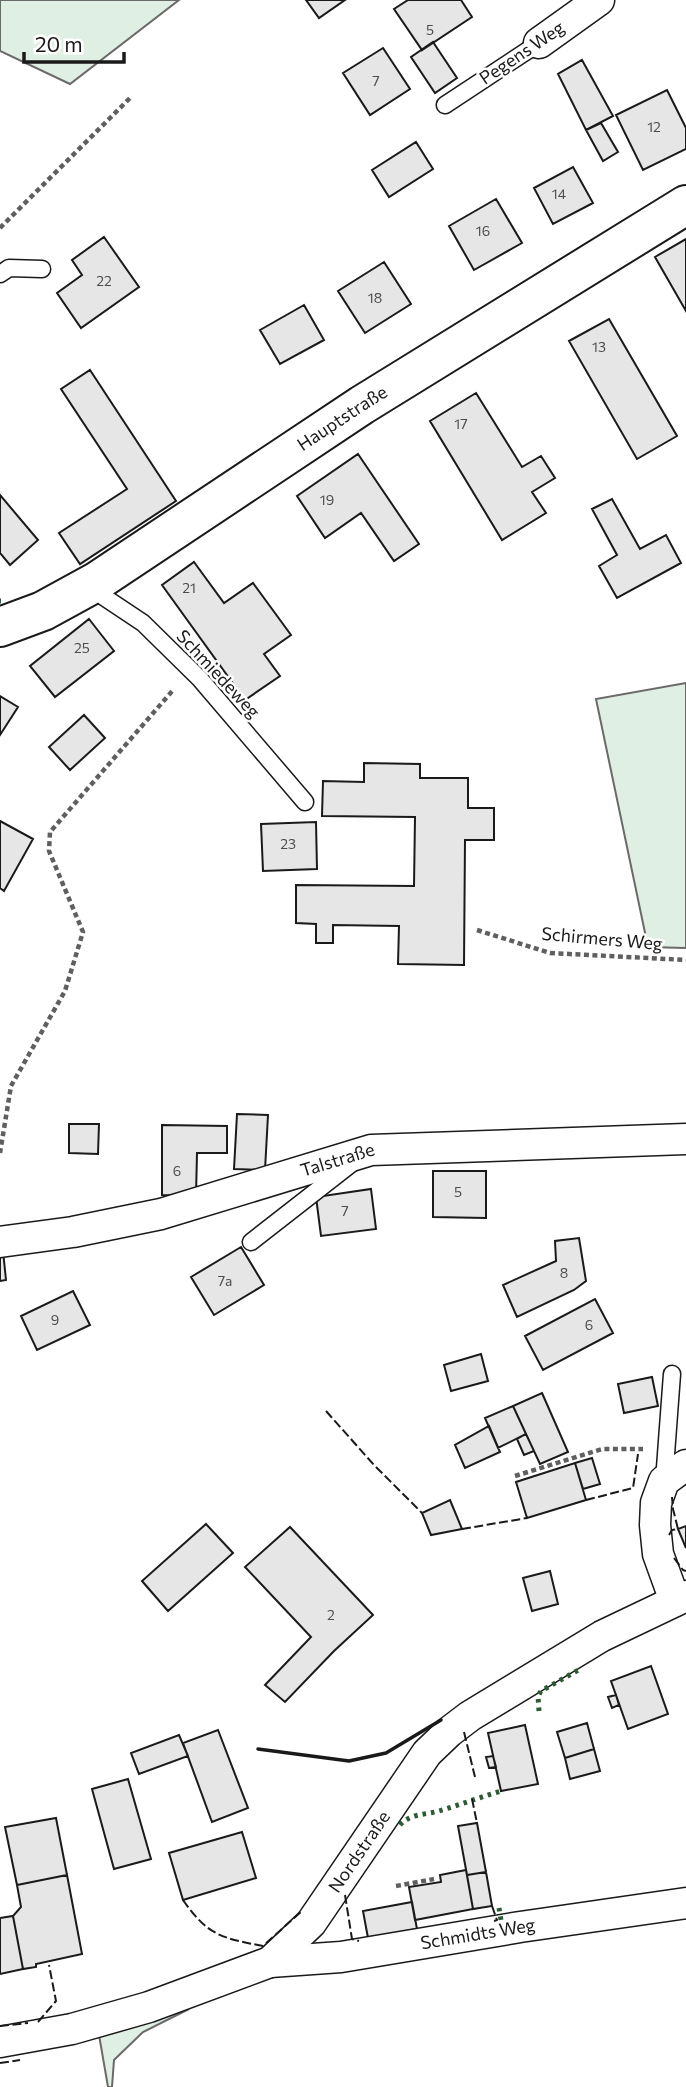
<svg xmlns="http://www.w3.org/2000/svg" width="686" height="2087" font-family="Commissioner,sans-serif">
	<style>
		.green { fill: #e0efe3; stroke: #6a6a6a; stroke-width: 2 }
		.building { fill: #e6e6e6; stroke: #1a1a1a; stroke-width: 2 }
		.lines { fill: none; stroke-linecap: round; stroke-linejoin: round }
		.service-casing { stroke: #1a1a1a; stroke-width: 19 }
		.minor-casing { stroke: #1a1a1a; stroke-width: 33 }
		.tertiary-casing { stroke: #1a1a1a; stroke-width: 42 }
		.path { stroke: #5f5f5f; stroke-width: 4.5; stroke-dasharray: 5 3.5; stroke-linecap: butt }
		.service { stroke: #fff; stroke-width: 16 }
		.minor { stroke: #fff; stroke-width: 30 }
		.tertiary { stroke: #fff; stroke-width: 38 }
		.hedge { stroke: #2b5a34; stroke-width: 5; stroke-dasharray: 3.5 5; stroke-linecap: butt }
		.fence { stroke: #1a1a1a; stroke-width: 2; stroke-dasharray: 9 3.5; stroke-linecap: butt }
		.wall { stroke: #1a1a1a; stroke-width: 3.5 }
		.labels { text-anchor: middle; stroke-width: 5; stroke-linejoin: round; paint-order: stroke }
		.number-label { font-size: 14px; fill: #4d4d4d }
		.street-label { font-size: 18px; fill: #1a1a1a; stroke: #fff }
	</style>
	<rect width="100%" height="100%" fill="#fff"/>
	<!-- green -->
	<path class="green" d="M0,0H179L70,84L0,51Z
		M686,683V948L648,947L596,699Z
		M189,2009L143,2032L114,2060L112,2087H108L99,2035Z"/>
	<!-- building -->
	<path class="building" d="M306,0H345L319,18Z
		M408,0H461L472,17L422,50L394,9Z
		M433,42L457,78L435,93L411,57Z
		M383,48L410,89L370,115L343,73Z
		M582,60L613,116L586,130L558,74Z
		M667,90L686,128V149L643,170L616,115Z
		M601,123L618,152L603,161L586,130Z
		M416,142L433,169L389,197L372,170Z
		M573,167L593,203L553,224L534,188Z
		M496,199L522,243L474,270L449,226Z
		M104,237L139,287L81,328L57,293L82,275L72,260Z
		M686,239V311L655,257Z
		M384,262L411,304L365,333L338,291Z
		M304,305L324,340L280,364L260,330Z
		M609,319L677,436L637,459L569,341Z
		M90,370L176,501L80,564L59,533L127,489L61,389Z
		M476,393L522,467L541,456L555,478L532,492L546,513L502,540L430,421Z
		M358,454L419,544L394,561L361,513L325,538L297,496Z
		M0,495L38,540L10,565L0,553Z
		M612,499L640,549L666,535L681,563L617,598L599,566L617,555L592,509Z
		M194,562L224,603L253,583L291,635L264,654L280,676L245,700L162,585Z
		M89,619L114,651L55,697L30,666Z
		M0,696L18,707L0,735Z
		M84,715L105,738L70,770L49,747Z
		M364,763L420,764V778H468V808H494V840H465L464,965L398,964L399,926L333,925V943H316V924L296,923V885L414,886L415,817L322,816L323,781L364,782Z
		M0,821L33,839L4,891L0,888Z
		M316,822L317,869L263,871L261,824Z
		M237,1114L268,1115L265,1170L234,1169Z
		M69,1124H99L98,1154L69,1153Z
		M162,1125L227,1126V1153H197L196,1196L162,1195Z
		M433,1171H486V1218L433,1217Z
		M371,1189L376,1229L321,1236L316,1197Z
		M579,1238L586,1281L574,1290L517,1317L503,1285L556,1261L555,1241Z
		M241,1247L264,1285L214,1315L191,1277Z
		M0,1251H3L6,1280L0,1281Z
		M73,1291L90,1325L37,1350L21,1316Z
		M595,1299L613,1333L543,1370L525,1336Z
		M481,1354L488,1381L451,1391L444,1365Z
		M652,1377L658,1406L624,1413L618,1384Z
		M542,1393L568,1452L540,1464L513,1406Z
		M513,1406L526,1434L498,1448L485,1418Z
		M489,1426L500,1452L465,1468L455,1445Z
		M526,1434L534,1451L524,1455L517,1439Z
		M592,1458L600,1484L583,1489L575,1463Z
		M575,1463L586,1500L527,1518L516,1482Z
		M450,1500L462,1529L431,1535L422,1513Z
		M206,1524L233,1553L168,1611L142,1581Z
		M686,1526V1548L678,1529Z
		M290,1527L373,1615L334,1651L285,1702L265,1685L311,1637L245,1567Z
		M550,1571L558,1604L532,1611L523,1578Z
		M651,1666L668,1714L628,1729L611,1681Z
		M616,1695L619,1705L612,1708L608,1697Z
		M587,1723L594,1749L565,1758L557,1732Z
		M525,1725L538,1784L501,1791L488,1733Z
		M218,1730L248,1808L212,1822L183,1743Z
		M179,1735L188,1756L139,1774L131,1753Z
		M594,1749L600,1771L570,1779L565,1758Z
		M493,1756L496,1767L489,1768L486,1757Z
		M128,1779L151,1859L114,1869L92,1789Z
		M56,1818L67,1875L17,1885L5,1827Z
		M477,1823L486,1872L467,1875L458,1826Z
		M242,1832L256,1878L183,1900L169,1853Z
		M466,1870L473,1909L415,1920L409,1887L441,1882L440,1875Z
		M486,1872L492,1906L473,1909L467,1875Z
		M67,1875L82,1954L36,1964V1967L23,1969L13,1916L21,1907L17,1885Z
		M412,1902L417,1929L368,1938L363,1911Z
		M13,1916L23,1969L0,1974V1918Z"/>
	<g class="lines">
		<defs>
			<path id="service" d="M445,105L539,43
				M0,274L9,268L42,269
				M96,582L104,597L143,623L200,679L305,802
				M251,1242L351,1164
				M664,1481L672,1374"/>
			<g id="minor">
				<path d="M539,43L599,0"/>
				<path id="s1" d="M0,1242L73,1232L161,1214L371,1150L686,1139"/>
				<path d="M675,1601L658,1554L655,1525L656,1503L664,1481L686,1465"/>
				<path id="s2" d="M270,1962L341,1957L520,1927L686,1903"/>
				<path id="s3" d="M0,2042L72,2029L149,2007L270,1962L311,1923L427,1753L449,1732L470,1716L602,1636L686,1596"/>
			</g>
			<g id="tertiary">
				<path id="s4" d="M0,627L43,611L96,582L362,405L686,205"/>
			</g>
		</defs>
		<!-- service casing -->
		<use href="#service" class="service-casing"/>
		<!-- minor casing -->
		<use href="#minor" class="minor-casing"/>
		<!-- tertiary casing -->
		<use href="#tertiary" class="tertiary-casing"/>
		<!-- path -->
		<path class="path" d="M0,228L130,98
			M477,930L550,953L686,960
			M0,1153L11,1086L65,991L83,932L49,851L50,832L174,689
			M515,1476L602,1449H643
			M396,1886L434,1879"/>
		<!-- service -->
		<use href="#service" class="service"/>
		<!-- minor -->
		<use href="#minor" class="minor"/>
		<!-- tertiary -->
		<use href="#tertiary" class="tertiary"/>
		<!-- hedge -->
		<path class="hedge" d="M0,601H1
			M539,1711L538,1696L541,1691L582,1668
			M400,1825C410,1813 428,1815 442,1810C462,1804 481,1797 501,1791
			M499,1908L501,1920L503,1919"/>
		<!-- fence -->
		<path class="fence" d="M326,1411L374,1465L422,1513
			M586,1500L633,1488L638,1454
			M462,1529L527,1518
			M669,1535L672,1530L678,1529L673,1509L672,1497
			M674,1558L683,1570L686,1571
			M464,1732L475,1777
			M472,1799L477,1823
			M345,1895L352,1939L359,1941
			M183,1900C208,1936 222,1938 263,1946L303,1910
			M492,1906L497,1920L494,1921
			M38,2022L56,2001L49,1965
			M0,2026L28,2023
			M0,2063L20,2060"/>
		<!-- wall -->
		<path class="wall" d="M258,1749L349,1761L386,1753L441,1720"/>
	</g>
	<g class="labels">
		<!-- number labels -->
		<g class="number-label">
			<text x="430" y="35">5</text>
			<text x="376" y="86">7</text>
			<text x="654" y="132">12</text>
			<text x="559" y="199">14</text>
			<text x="483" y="236">16</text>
			<text x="104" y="286">22</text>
			<text x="375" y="303">18</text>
			<text x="599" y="352">13</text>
			<text x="461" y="429">17</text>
			<text x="327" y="505">19</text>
			<text x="189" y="593">21</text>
			<text x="82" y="653">25</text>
			<text x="288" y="849">23</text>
			<text x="177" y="1176">6</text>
			<text x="458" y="1197">5</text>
			<text x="345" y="1216">7</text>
			<text x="564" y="1278">8</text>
			<text x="225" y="1286">7a</text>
			<text x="55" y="1325">9</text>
			<text x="589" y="1330">6</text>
			<text x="331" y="1620">2</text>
		</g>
		<!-- street labels -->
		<g class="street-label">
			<text transform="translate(522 53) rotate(-34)" y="6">Pegens Weg</text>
			<text dy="6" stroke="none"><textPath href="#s4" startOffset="402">Hauptstraße</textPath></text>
			<text transform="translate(218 674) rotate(47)" y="6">Schmiedeweg</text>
			<text transform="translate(602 939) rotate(5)" y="6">Schirmers Weg</text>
			<text dy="6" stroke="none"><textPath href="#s1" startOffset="348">Talstraße</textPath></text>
			<text dy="6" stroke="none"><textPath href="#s3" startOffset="425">Nordstraße</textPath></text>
			<text dy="6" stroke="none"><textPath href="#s2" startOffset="210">Schmidts Weg</textPath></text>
		</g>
	</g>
	<!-- scale -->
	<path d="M24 52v10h100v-10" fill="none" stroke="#1a1a1a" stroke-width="3.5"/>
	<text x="35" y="52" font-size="21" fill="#1a1a1a" stroke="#ffffff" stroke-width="5" paint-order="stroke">20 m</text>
</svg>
